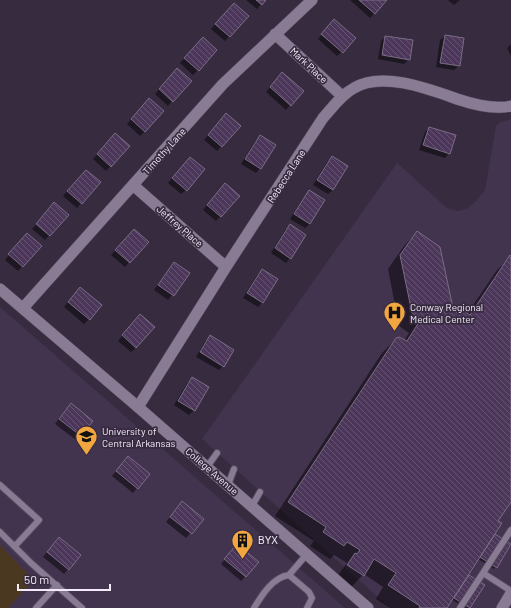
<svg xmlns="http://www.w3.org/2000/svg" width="511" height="608" font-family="Barlow,sans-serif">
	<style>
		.built { fill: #42334e }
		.pitch { fill: #4b3821 }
		.shadow { fill: #0007 }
		.building { fill: url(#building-back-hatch); stroke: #796c84 }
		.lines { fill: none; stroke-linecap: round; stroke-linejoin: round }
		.service-casing { stroke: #514759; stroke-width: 8 }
		.minor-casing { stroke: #514759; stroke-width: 12 }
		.tertiary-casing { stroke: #514759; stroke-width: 12 }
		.service { stroke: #887b93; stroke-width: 6 }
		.minor { stroke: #887b93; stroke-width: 11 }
		.tertiary { stroke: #887b93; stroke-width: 11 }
		.labels { text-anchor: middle; stroke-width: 3.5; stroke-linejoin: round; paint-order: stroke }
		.street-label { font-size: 10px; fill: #f3ebf9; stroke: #372b40 }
		.poi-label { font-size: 10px; fill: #f3ebf9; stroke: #372b40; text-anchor: start }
	</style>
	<defs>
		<pattern id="building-back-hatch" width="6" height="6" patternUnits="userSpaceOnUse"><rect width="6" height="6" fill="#4c375b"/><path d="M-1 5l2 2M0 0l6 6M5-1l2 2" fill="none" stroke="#665473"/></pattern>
	</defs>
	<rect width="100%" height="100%" fill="#372b40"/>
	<!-- built -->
	<path class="built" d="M511,119V608H390L202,439L397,163L447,208L457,211L467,209L477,200L485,190L496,126L499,123Z
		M0,307L345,608H0Z"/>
	<!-- pitch -->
	<path class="pitch" d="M0,545L34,580L8,608H0Z"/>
	<!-- shadow -->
	<path class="shadow" d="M246,0H265L257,9Z
		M350,0H386L370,18Z
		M448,0H460L454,5Z
		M229,9L247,16L225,41L211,29Z
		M330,25L342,52L337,56L318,39Z
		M445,36L459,65L454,70L436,67L440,40Z
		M386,37L409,59L404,64L378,59L381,41Z
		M198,43V70L193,75L180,63Z
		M511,44V56L507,48Z
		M173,74L172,101L168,106L155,94Z
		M278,78L290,105L286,110L266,92Z
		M145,104V131L140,136L127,124Z
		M222,119L240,126L217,151L204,140Z
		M429,128L449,153L445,158L419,150L425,132Z
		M260,136V168L256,173L241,164L255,141Z
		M111,139V166L106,171L93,159Z
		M332,157L333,190L328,194L313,185L327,162Z
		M186,162V190L181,194L168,183Z
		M81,176V203L77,208L63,196Z
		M221,189L239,196L216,221L203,210Z
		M309,191L310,224L305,228L290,219L305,196Z
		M50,208L68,215L45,240L32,229Z
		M290,226V258L286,263L271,253L285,230Z
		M417,232L452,310L467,314L497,270L511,257V500L497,521L494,534L496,567L494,569L478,559L465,580L469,576L484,586L469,608H465L451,599L446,608H390L376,599L383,587L364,574L350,588L335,579L347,563L334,555L330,559L310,546L314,541L275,516L382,353L396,339L404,341L409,333L399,326L388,269L404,246Z
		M129,235V262L125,267L111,255Z
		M22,239L40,246L18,271L5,260Z
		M174,264L188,274L168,300L154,290Z
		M262,270V303L258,307L243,298L257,275Z
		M80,288L89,319L84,324L64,307Z
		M136,320V348L131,352L118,341Z
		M210,337L223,366L219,370L196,357L205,341Z
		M192,378L194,410L189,415L174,405L188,382Z
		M66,409L92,421L76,440L55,424Z
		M124,462L137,488L133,493L112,476Z
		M178,507L203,519L186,538L166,522Z
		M55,543L68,569L64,574L43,557Z
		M232,550L246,576L241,581L221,564Z"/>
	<!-- building -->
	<path class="building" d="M256,0H266L262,5Z
		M359,0H387L375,14Z
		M234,3L249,16L230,37L215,24Z
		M334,19L356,38L343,53L321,34Z
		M445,35L464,38L460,66L440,63Z
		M385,36L413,40L410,60L382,55Z
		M203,37L217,50L199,71L184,58Z
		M177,68L192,81L173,102L159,89Z
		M282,72L304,91L291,106L270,87Z
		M149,98L164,111L145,132L131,119Z
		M226,113L241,126L222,147L208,135Z
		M429,127L456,135L450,154L423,145Z
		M115,133L130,146L111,167L97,154Z
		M260,135L276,145L261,169L245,159Z
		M332,156L348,166L333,190L317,180Z
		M190,157L205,169L187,191L172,178Z
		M86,170L101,182L82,204L67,191Z
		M225,183L240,196L221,217L207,205Z
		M309,190L325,200L310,224L294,214Z
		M54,202L69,215L50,236L36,224Z
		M290,224L306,235L291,259L275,248Z
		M134,229L149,242L130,263L115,250Z
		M417,231L440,247L453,308L458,307L470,315L510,255L511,256V502L498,521L502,523L495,534L447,608H419L420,606L388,585L396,573L374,559L364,576L347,565L355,553L357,554L360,550L347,542L344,546L323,532L326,527L288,502L396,338L399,337L407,341L421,319L412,313L400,255Z
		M27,233L42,246L23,267L8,254Z
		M174,262L190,273L174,296L158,285Z
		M262,269L278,279L263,303L247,293Z
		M80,287L102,305L90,320L68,302Z
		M140,314L155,327L136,348L122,335Z
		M210,335L234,350L224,367L200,352Z
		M192,377L209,387L195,411L178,401Z
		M71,403L93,421L81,436L59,419Z
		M128,456L150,474L138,489L116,471Z
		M182,501L204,519L192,534L170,517Z
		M495,534L511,544L497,568L480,557Z
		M59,537L81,555L69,570L47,552Z
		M237,544L259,562L246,577L224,559Z
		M469,575L485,585L470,608L454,598Z"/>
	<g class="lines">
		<defs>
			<path id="service" d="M207,467L217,453
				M0,485L39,520L15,546
				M228,485L234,469
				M252,506L260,492
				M511,530L483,573L511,591
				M0,532L31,563L82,608
				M289,575L307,554
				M36,608L57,585
				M254,608C262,595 273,577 289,575L309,592L312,598L307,608
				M460,608L483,573"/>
			<path id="minor" d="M275,34L342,96
				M133,185L226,267
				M23,308L223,84L312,0
				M138,407L226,267L323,118C333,107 341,95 354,88C382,71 429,89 457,99C472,104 495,110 511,106
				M502,608L511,593"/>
			<path id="tertiary" d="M0,289L138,407L368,608"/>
		</defs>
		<!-- service casing -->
		<use href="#service" class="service-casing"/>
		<!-- minor casing -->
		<use href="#minor" class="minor-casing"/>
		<!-- tertiary casing -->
		<use href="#tertiary" class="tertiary-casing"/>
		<!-- service -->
		<use href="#service" class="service"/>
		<!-- minor -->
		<use href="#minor" class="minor"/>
		<!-- tertiary -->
		<use href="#tertiary" class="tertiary"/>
	</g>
	<!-- icons -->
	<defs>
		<symbol id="hospital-pin" viewBox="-11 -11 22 30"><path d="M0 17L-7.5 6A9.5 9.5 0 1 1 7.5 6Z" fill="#f1a640" stroke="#372b40"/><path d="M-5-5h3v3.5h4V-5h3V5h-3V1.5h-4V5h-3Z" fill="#111"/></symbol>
		<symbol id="university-pin" viewBox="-11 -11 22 30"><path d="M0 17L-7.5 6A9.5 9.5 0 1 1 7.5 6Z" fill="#f1a640" stroke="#372b40"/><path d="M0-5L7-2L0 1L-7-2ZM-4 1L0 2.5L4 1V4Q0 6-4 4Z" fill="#111"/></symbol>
		<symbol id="building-pin" viewBox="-11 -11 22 30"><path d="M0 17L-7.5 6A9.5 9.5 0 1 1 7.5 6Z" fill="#f1a640" stroke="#372b40"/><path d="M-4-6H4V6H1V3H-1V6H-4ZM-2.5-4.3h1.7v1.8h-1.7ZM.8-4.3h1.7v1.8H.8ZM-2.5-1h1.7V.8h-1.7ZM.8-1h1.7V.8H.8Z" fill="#111"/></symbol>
	</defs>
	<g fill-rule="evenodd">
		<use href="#hospital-pin" x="382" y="300" width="25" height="34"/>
		<use href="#university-pin" x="74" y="424" width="25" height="34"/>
		<use href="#building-pin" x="230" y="528" width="25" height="34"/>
	</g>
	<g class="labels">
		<!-- street labels -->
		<g class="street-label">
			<text transform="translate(309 65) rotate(43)" y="4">Mark Place</text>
			<text transform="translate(164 151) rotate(-48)" y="4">Timothy Lane</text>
			<text transform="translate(286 176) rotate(-57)" y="4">Rebecca Lane</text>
			<text transform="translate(180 226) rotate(41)" y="4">Jeffrey Place</text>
			<text transform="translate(212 471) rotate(41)" y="4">College Avenue</text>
		</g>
		<!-- poi labels -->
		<g class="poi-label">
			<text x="410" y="311">Conway Regional<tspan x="410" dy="12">Medical Center</tspan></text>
			<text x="102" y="435">University of<tspan x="102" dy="12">Central Arkansas</tspan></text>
			<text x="258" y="544">ΒΥΧ</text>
		</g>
	</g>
	<!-- scale -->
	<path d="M18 584v6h92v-6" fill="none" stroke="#f3ebf9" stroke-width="2"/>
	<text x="24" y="584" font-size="12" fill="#f3ebf9" stroke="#372b40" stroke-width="3" paint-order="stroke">50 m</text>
</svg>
